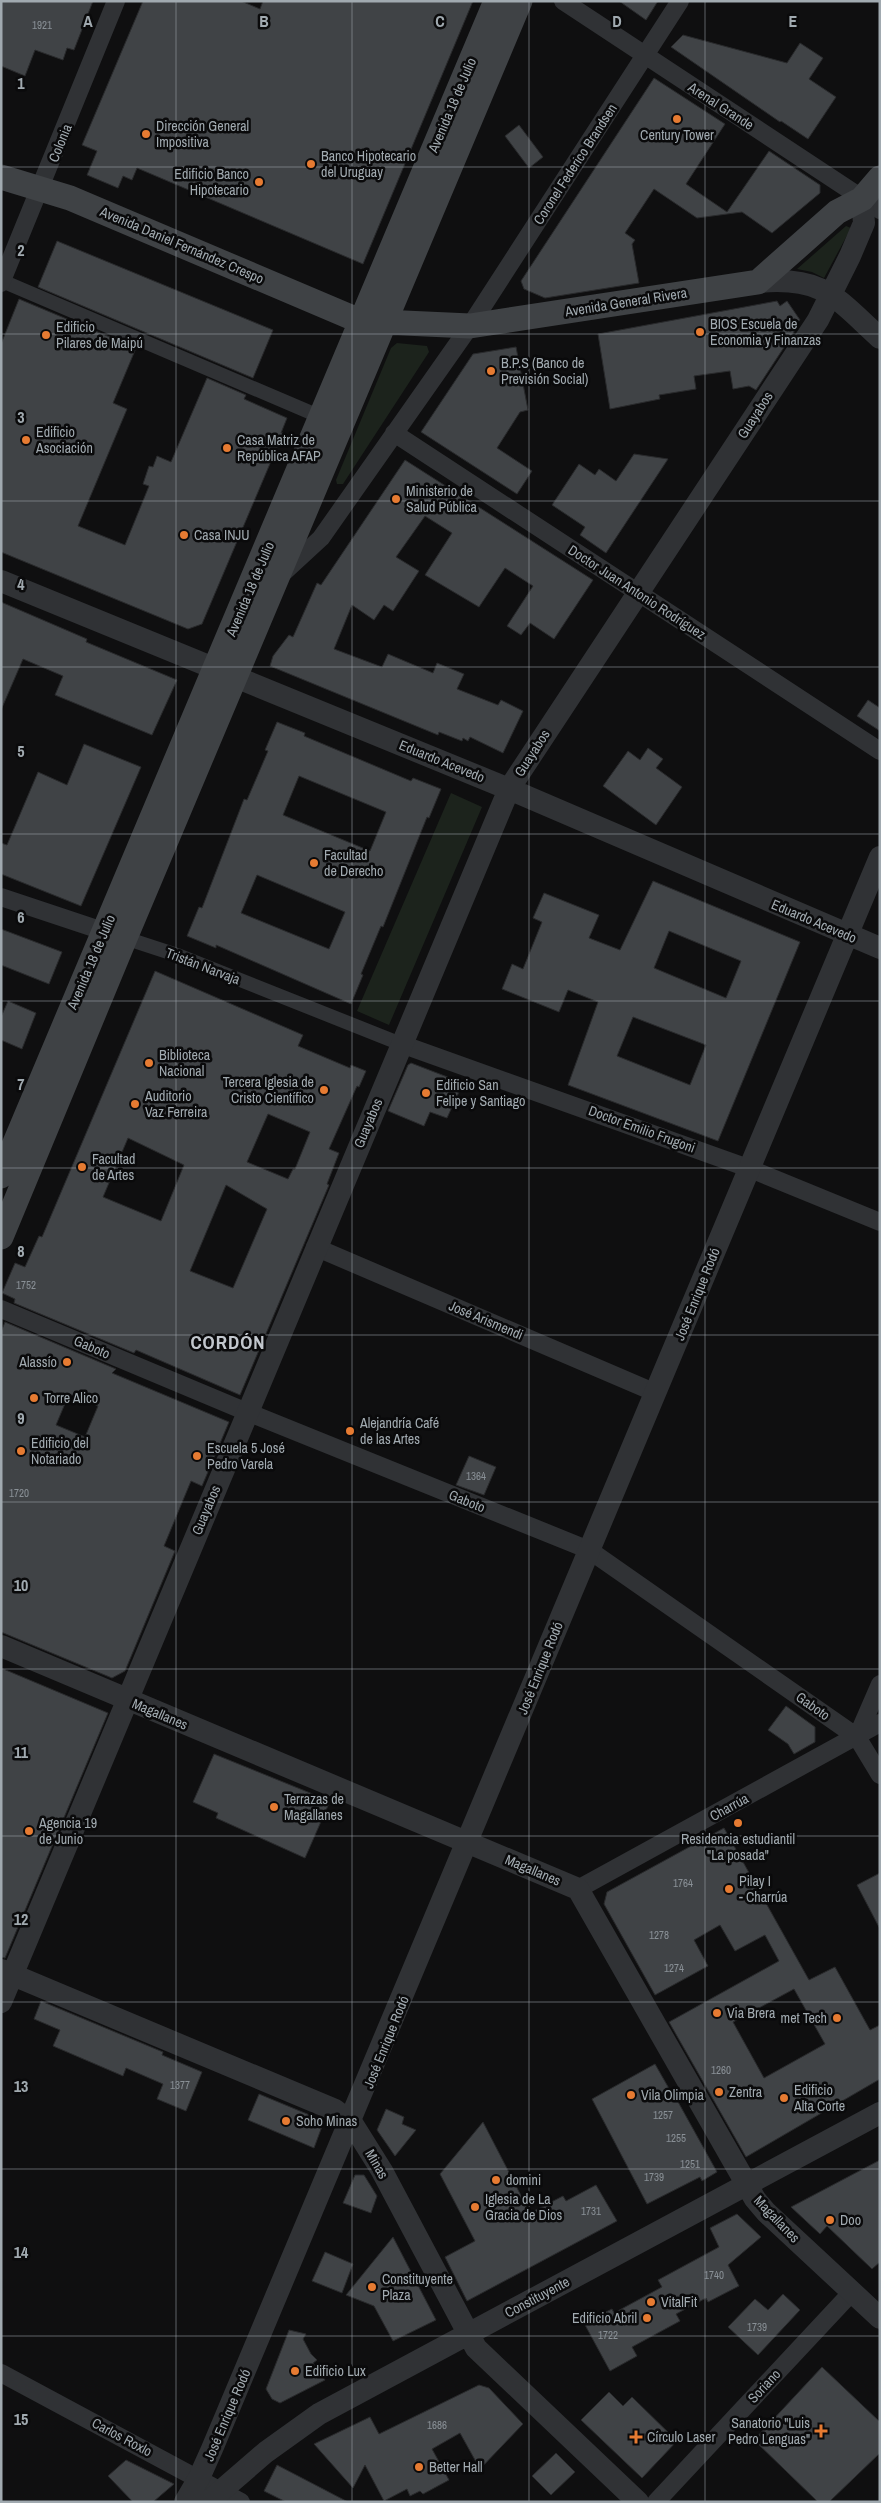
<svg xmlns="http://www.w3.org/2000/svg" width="881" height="2503" font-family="'Archivo Narrow',sans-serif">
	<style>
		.green { fill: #1c231c }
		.building { fill: #404346; stroke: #292a2c; fill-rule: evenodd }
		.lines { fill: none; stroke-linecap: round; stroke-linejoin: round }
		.pedestrian { stroke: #303235; stroke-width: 14 }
		.minor { stroke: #303235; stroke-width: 18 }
		.tertiary { stroke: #303235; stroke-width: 22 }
		.secondary { stroke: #3f4245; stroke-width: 25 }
		.grid { fill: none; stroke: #a1aab0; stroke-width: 1; stroke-opacity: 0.55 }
		.poi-dot { fill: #e67b32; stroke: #0a0a0b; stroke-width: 2 }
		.labels { text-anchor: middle; stroke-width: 5; stroke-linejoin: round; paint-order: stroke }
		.number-label { font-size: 11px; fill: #899096 }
		.street-label { font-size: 14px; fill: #a1aab0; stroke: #0a0a0b }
		.poi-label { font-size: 14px; fill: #a1aab0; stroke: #0a0a0b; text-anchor: start }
		.district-label { font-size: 19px; font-weight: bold; letter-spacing: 1px; fill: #c2c7cd; stroke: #0a0a0b }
		.grid-label { font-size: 16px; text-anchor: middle; font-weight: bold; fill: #a1aab0; stroke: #0a0a0b; stroke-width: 5; stroke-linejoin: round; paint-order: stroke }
	</style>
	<rect width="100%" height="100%" fill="#0f0f10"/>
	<!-- green -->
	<path class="green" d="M846,226L851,228L824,278L812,272L797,269Z
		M397,343L427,346L429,352L343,484H337L336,480L391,348Z
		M451,793L482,807L389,1025L357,1011Z"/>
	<!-- building -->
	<path class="building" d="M1,1H93L74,50L67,48L63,60L35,50L25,76L1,66Z
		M143,1H241L260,9L263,1H473L363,264L137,168L132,180L123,176L118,188L87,175L97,151L82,145Z
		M619,1H658L646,20Z
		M683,35L787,63L800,43L823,58L809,79L836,97L808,139L781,121L780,122L671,47Z
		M654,78L725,124L686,184L727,212L769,151L820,185V193L772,233L742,212L697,218L654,189L625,233L635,240L632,244L639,283L545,298L524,289L521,281Z
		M519,125L543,157L529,168L505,136Z
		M57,241L273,330L253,378L38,287Z
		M19,299L136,348L113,403L127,409L78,526L125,545L149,486L143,484L149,466L153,467L157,456L171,462L207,378L246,395L244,399L287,418L281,433H283L202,624L188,629L1,552V344Z
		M777,301L780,306L787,301L800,320L793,325L796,329L756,390L749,386L733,389L730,371L694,376L696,389L659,395L660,399L610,409L598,334Z
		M516,347L528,410L520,412L497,448L532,471L517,494L421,432L473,354Z
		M634,454L668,459L606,553L580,535L585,527L552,505L579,464L595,475L599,469L616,481Z
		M405,460L593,580L554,639L530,623L521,635L507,626L533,586L505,568L479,607L425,575L452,533L425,516L396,557L419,571L393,611L384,605L374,620L352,605L334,649L382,667L388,654L433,673L437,663L464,674L457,689L498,705L501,700L523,711L503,753L470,737L468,741L463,738L462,741L439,732L438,735L270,666L273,656L289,635L293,637L317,583L321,585Z
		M1,602L87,639L86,642L177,680L152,735L55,695L63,676L23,659L1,710Z
		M868,700L880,708V731L857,716Z
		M277,722L305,733L304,736L411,781L413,778L441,789L429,818L427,817L383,927L381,926L361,974L363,975L351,1004L216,945V948L187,936L199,907L202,908L244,799L247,800L268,751L265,750ZM299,776L386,812L370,851L283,815ZM257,875L345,912L329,949L241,913Z
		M84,744L141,767L81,906L1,874V843L7,845L38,772L67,785Z
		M648,748L663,759L656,768L682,787L656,825L603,786L628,751L640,760Z
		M653,881L800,942L718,1141L568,1085L598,1002L568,990L559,1012L502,989L512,964L523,969L542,922L533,918L544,893L599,915L589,938L620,950ZM669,931L741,961L726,998L654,968ZM633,1017L706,1045L690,1085L617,1056Z
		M1,929L62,952L49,984L1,965Z
		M155,971L303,1035L298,1046L350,1068L351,1065L366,1071L359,1087L357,1086L329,1149L339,1153L327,1184L329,1185L240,1395L136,1350L134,1353L14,1303L15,1299L2,1293L15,1263L25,1267L39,1236L42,1237ZM268,1114L310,1132L295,1169H293L288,1179L247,1162ZM128,1138L184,1165L161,1221L103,1197ZM226,1185L267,1209L233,1288L190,1271Z
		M8,1001L36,1013L22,1049L1,1040V1017Z
		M411,1063L463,1083L447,1118L430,1112L424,1126L388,1111L408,1065Z
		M5,1322L116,1369L112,1373L229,1422L202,1486L191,1481L164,1546L175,1551L125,1671L112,1678L1,1632V1332ZM69,1394L98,1406L85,1437L56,1425Z
		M469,1456L496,1467L484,1495L456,1485Z
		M1,1668L108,1713L5,1958L1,1957Z
		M786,1706L815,1727V1742L794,1754L788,1744L768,1730Z
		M214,1754L330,1801L305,1858L216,1818L218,1813L193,1802Z
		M724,1828L809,1980L835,1967L870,2030L880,2025V2079L746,2157L669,2022L779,1961L765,1935L735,1951L720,1925L694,1940L708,1966L655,1995L604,1904L607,1892ZM794,1989L825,2044L764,2078L733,2022Z
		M880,1873V1929L857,1885Z
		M41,2001L163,2052L162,2055L202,2072L186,2111L157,2099L163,2084L126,2068L123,2076L53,2046L60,2030L34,2019Z
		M655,2064L671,2092L672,2091L717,2172L702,2181L700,2177L647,2204L592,2099Z
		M259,2094L324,2121L314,2148L248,2120Z
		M386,2109L404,2117L402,2124L416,2130L395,2156L377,2130Z
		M483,2122L530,2213L563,2196L566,2201L596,2185L617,2221L467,2301L445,2257L475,2241L440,2174Z
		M880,2160V2262L872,2269L827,2226L820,2234L791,2207Z
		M355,2175H364L377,2196L371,2213L343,2203Z
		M737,2214L761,2237L728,2265L739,2286L708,2302L706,2298L676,2314L680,2321L632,2347L637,2356L610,2371L584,2323L612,2309L614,2313L662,2287L658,2280L719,2247L710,2228Z
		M393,2237L436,2320L393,2341L374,2306L346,2295Z
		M325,2252L353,2264L342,2293L312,2281Z
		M783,2294L800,2310L758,2355L728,2327L755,2299L768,2310Z
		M289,2330L306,2334L303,2339L311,2354L317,2360L313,2363L325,2380L280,2403L272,2399L266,2389Z
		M822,2367L880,2422V2453L829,2502H818L754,2440Z
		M479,2385L489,2388L523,2424L480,2469L460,2433L432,2449L449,2480L423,2494L420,2491L410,2496L407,2489L384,2501L365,2465L353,2488L314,2444L370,2417L379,2434Z
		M609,2392L623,2406L632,2397L677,2441L642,2478L581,2420Z
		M556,2453L575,2472L551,2495L532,2476Z
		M126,2460L174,2484L153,2502H133L108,2476Z
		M277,2465L348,2502H286L264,2491Z"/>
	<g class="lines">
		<!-- pedestrian -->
		<path class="pedestrian" d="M2,281L321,417
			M125,938L180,956L401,1044"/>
		<!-- minor -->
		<path class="minor" d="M563,1L880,210
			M1,283L116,1
			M394,433L880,751
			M282,574L321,538L470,326L680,1
			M1,897L115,935
			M401,1044L748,1168L880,1222
			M315,1247L656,1393
			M1,1309L247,1412L589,1550L857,1737L880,1775
			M857,1737L880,1684
			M578,1889L880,1723
			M1,2373L241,2502
			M656,2502L852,2292"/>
		<!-- tertiary -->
		<path class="tertiary" d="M758,282C823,276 835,297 880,338
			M1,581L509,789L880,948
			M1,1646L578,1889L755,2199L766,2212L880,2318
			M1,1970L335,2110L352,2123L382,2171L476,2348L638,2502
			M1,2002L509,789L818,320L850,256L864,223L862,199
			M185,2502L199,2478L212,2449C439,1920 656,1387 880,857
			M208,2502L266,2452L319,2414L880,2113"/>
		<!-- secondary -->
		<path class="secondary" d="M1,177L70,198L360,321L470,326L758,282L837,212L862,199L880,178
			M1,1176L496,1
			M1,1237L125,938L520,1"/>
	</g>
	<!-- grid -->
	<path class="grid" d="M176,1V2502M352,1V2502M529,1V2502M705,1V2502M1,167H880M1,334H880M1,501H880M1,667H880M1,834H880M1,1001H880M1,1168H880M1,1335H880M1,1502H880M1,1669H880M1,1836H880M1,2002H880M1,2169H880M1,2336H880"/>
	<!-- markers -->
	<g class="poi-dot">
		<circle cx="677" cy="119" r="5"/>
		<circle cx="146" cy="134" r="5"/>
		<circle cx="311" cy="164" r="5"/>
		<circle cx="259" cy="182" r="5"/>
		<circle cx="700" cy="332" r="5"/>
		<circle cx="46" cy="335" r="5"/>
		<circle cx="491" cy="371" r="5"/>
		<circle cx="26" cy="440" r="5"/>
		<circle cx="227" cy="448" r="5"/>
		<circle cx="396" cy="499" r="5"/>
		<circle cx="184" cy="535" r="5"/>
		<circle cx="314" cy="863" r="5"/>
		<circle cx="149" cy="1063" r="5"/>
		<circle cx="324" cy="1090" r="5"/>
		<circle cx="426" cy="1093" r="5"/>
		<circle cx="135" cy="1104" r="5"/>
		<circle cx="82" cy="1167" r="5"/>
		<circle cx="67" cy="1362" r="5"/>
		<circle cx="34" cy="1398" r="5"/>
		<circle cx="350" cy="1431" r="5"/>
		<circle cx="21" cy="1451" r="5"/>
		<circle cx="197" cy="1456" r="5"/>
		<circle cx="274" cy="1807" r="5"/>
		<circle cx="738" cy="1823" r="5"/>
		<circle cx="29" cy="1831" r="5"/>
		<circle cx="729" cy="1889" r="5"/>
		<circle cx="717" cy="2013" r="5"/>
		<circle cx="837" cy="2018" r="5"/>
		<circle cx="719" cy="2092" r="5"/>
		<circle cx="631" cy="2095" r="5"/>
		<circle cx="784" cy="2098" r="5"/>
		<circle cx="286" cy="2121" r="5"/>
		<circle cx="496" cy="2180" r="5"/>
		<circle cx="475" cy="2207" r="5"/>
		<circle cx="830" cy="2220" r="5"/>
		<circle cx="372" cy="2287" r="5"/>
		<circle cx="651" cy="2302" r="5"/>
		<circle cx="647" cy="2318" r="5"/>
		<circle cx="295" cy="2371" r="5"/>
		<path d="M818.5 2423.5h5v5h5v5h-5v5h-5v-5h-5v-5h5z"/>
		<path d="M633.5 2429.5h5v5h5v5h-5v5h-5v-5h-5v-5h5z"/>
		<circle cx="419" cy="2467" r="5"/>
	</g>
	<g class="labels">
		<!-- number labels -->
		<g class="number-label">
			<text x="42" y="29">1921</text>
			<text x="26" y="1289">1752</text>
			<text x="476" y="1480">1364</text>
			<text x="19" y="1497">1720</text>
			<text x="683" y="1887">1764</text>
			<text x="659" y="1939">1278</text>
			<text x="674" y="1972">1274</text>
			<text x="721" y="2074">1260</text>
			<text x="180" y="2089">1377</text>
			<text x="663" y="2119">1257</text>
			<text x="676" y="2142">1255</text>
			<text x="690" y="2168">1251</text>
			<text x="654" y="2181">1739</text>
			<text x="591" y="2215">1731</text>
			<text x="714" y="2279">1740</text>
			<text x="757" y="2331">1739</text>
			<text x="608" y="2339">1722</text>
			<text x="437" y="2429">1686</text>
		</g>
		<!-- street labels -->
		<g class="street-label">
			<text transform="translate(452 105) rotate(-67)" y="5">Avenida 18 de Julio</text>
			<text transform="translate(721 106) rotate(33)" y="5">Arenal Grande</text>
			<text transform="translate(60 143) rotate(-68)" y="5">Colonia</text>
			<text transform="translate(575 164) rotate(-57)" y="5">Coronel Federico Brandsen</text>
			<text transform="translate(182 245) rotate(23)" y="5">Avenida Daniel Fernández Crespo</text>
			<text transform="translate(626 302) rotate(-9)" y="5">Avenida General Rivera</text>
			<text transform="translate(755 415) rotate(-57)" y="5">Guayabos</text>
			<text transform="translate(250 589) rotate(-67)" y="5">Avenida 18 de Julio</text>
			<text transform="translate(637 592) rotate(33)" y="5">Doctor Juan Antonio Rodríguez</text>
			<text transform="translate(532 753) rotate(-57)" y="5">Guayabos</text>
			<text transform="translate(442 761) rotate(22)" y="5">Eduardo Acevedo</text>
			<text transform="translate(814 921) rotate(23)" y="5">Eduardo Acevedo</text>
			<text transform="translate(91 962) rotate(-67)" y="5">Avenida 18 de Julio</text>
			<text transform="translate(203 966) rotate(21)" y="5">Tristán Narvaja</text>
			<text transform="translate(368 1123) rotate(-67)" y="5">Guayabos</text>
			<text transform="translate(642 1129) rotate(20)" y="5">Doctor Emilio Frugoni</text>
			<text transform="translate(697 1294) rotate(-68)" y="5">José Enrique Rodó</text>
			<text transform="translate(486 1320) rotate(23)" y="5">José Arismendi</text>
			<text transform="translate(92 1347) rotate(23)" y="5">Gaboto</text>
			<text transform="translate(467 1501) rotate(22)" y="5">Gaboto</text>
			<text transform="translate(206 1510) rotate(-67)" y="5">Guayabos</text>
			<text transform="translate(540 1668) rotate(-68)" y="5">José Enrique Rodó</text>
			<text transform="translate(813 1706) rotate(35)" y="5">Gaboto</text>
			<text transform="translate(160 1714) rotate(23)" y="5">Magallanes</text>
			<text transform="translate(729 1807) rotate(-29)" y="5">Charrúa</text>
			<text transform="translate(533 1870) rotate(23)" y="5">Magallanes</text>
			<text transform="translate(386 2042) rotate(-68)" y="5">José Enrique Rodó</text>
			<text transform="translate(377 2164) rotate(60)" y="5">Minas</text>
			<text transform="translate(777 2219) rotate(46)" y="5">Magallanes</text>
			<text transform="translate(537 2297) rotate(-28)" y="5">Constituyente</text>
			<text transform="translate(764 2386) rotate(-47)" y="5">Soriano</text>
			<text transform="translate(227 2415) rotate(-67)" y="5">José Enrique Rodó</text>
			<text transform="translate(122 2437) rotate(28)" y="5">Carlos Roxlo</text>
		</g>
		<!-- poi labels -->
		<g class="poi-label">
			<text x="156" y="131">Dirección General<tspan x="156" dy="16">Impositiva</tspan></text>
			<text x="677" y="140" text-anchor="middle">Century Tower</text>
			<text x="321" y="161">Banco Hipotecario<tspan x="321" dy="16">del Uruguay</tspan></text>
			<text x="249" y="179" text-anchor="end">Edificio Banco<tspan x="249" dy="16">Hipotecario</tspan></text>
			<text x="710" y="329">BIOS Escuela de<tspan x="710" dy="16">Economia y Finanzas</tspan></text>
			<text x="56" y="332">Edificio<tspan x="56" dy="16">Pilares de Maipú</tspan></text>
			<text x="501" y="368">B.P.S (Banco de<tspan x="501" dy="16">Previsión Social)</tspan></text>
			<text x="36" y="437">Edificio<tspan x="36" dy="16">Asociación</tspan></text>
			<text x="237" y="445">Casa Matriz de<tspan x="237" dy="16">República AFAP</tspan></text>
			<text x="406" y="496">Ministerio de<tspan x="406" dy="16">Salud Pública</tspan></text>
			<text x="194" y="540">Casa INJU</text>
			<text x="324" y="860">Facultad<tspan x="324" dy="16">de Derecho</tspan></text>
			<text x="159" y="1060">Biblioteca<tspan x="159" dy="16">Nacional</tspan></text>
			<text x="314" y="1087" text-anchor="end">Tercera Iglesia de<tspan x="314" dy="16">Cristo Científico</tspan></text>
			<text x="436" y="1090">Edificio San<tspan x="436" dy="16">Felipe y Santiago</tspan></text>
			<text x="145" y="1101">Auditorio<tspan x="145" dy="16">Vaz Ferreira</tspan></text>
			<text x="92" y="1164">Facultad<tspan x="92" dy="16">de Artes</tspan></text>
			<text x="57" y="1367" text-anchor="end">Alassío</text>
			<text x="44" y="1403">Torre Alico</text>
			<text x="360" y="1428">Alejandría Café<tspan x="360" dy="16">de las Artes</tspan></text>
			<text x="31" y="1448">Edificio del<tspan x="31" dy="16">Notariado</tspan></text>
			<text x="207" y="1453">Escuela 5 José<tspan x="207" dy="16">Pedro Varela</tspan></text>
			<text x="284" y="1804">Terrazas de<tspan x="284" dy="16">Magallanes</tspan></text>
			<text x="39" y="1828">Agencia 19<tspan x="39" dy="16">de Junio</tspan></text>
			<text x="738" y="1844" text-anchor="middle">Residencia estudiantil<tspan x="738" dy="16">"La posada"</tspan></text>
			<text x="739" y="1886">Pilay I<tspan x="739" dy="16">- Charrúa</tspan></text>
			<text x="727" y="2018">Via Brera</text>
			<text x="827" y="2023" text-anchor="end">met Tech</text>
			<text x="794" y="2095">Edificio<tspan x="794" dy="16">Alta Corte</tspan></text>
			<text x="729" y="2097">Zentra</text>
			<text x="641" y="2100">Vila Olimpia</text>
			<text x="296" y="2126">Soho Minas</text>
			<text x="506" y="2185">domini</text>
			<text x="485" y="2204">Iglesia de La<tspan x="485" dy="16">Gracia de Dios</tspan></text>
			<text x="840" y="2225">Doo</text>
			<text x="382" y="2284">Constituyente<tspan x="382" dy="16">Plaza</tspan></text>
			<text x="661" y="2307">VitalFit</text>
			<text x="637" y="2323" text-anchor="end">Edificio Abril</text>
			<text x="305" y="2376">Edificio Lux</text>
			<text x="810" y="2428" text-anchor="end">Sanatorio "Luis<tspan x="810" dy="16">Pedro Lenguas"</tspan></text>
			<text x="647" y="2442">Círculo Laser</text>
			<text x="429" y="2472">Better Hall</text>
		</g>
		<!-- district labels -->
		<g class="district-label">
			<text x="228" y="1349">CORDÓN</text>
		</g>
	</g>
	<g class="grid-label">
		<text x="88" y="27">A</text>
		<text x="264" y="27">B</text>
		<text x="440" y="27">C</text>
		<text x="617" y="27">D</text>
		<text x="793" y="27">E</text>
		<text x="21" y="89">1</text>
		<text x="21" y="256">2</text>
		<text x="21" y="423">3</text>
		<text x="21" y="590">4</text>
		<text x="21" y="757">5</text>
		<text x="21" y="923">6</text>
		<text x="21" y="1090">7</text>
		<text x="21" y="1257">8</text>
		<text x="21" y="1424">9</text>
		<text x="21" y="1591">10</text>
		<text x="21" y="1758">11</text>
		<text x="21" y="1925">12</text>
		<text x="21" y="2092">13</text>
		<text x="21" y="2258">14</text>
		<text x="21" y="2425">15</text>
	</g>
	<!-- border -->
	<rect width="881" height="2503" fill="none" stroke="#a1aab0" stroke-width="5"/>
</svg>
